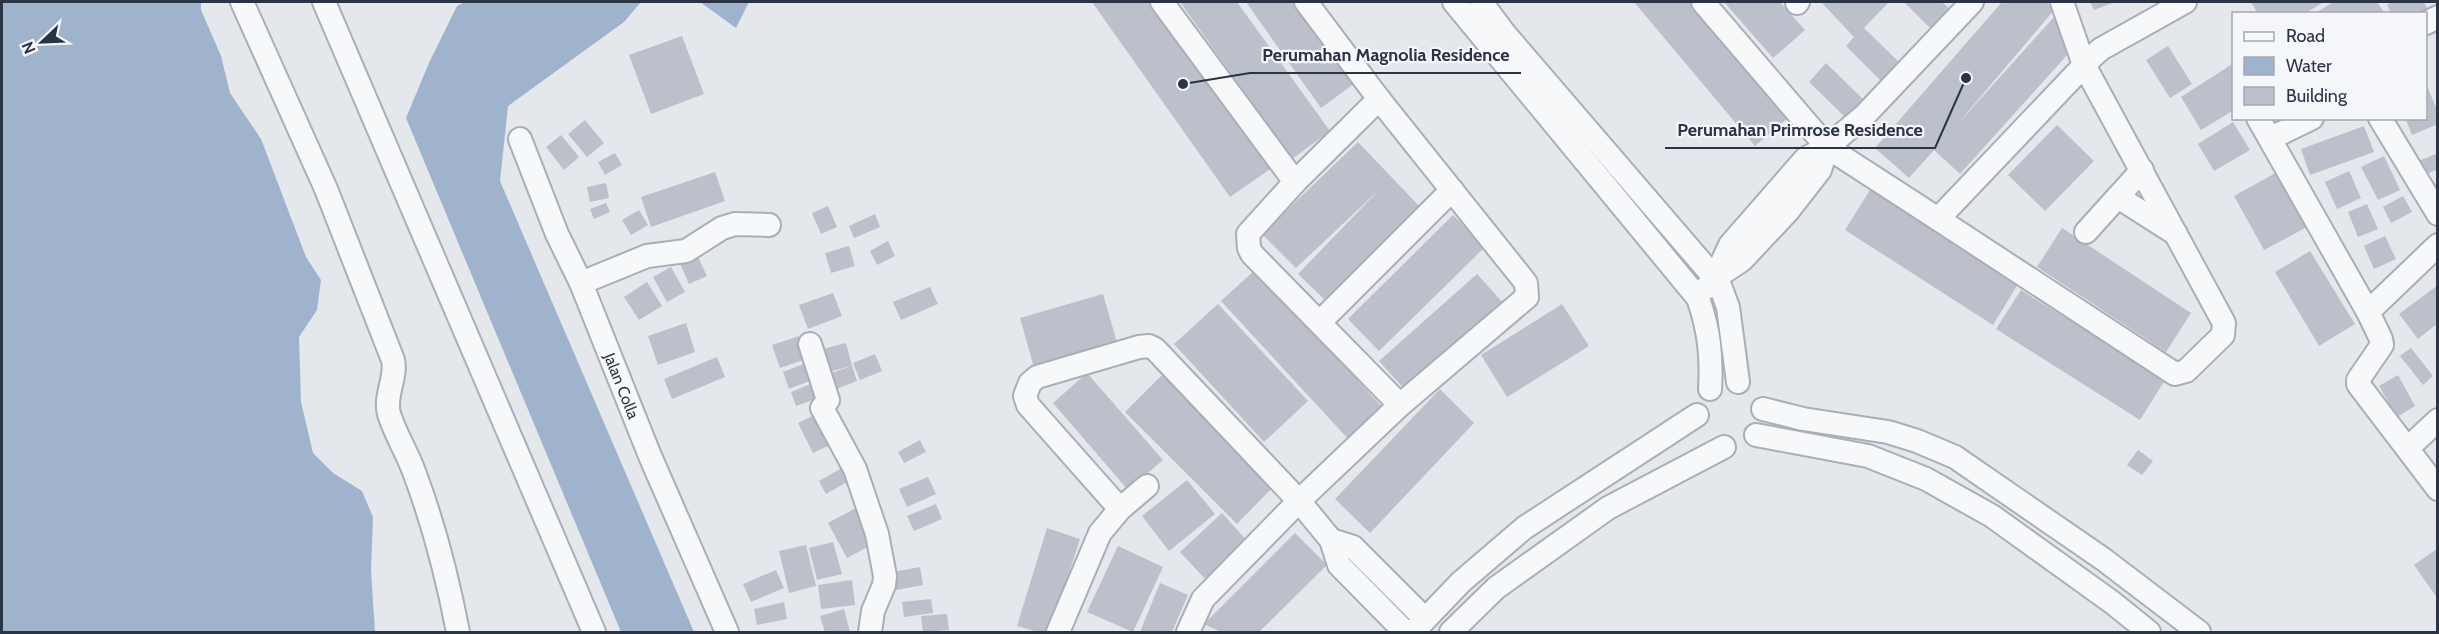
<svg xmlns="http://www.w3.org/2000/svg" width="2439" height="634" font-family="Cabin,sans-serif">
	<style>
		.water { fill: #9fb4cc }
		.building { fill: #bbc0ca }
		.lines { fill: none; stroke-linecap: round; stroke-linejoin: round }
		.minor-casing { stroke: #a9aeb7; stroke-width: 26 }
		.minor { stroke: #f7f8fa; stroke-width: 22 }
		.labels { text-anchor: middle; stroke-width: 4.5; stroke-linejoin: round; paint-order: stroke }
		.street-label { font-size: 16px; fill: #2b3445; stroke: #f4f6f9 }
		.leader { fill: none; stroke: #2b3445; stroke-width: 2 }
		.callout-dot { fill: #2b3445; stroke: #f4f6f9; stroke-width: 2 }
		.callout-label { font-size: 18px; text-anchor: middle; font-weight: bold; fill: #2b3445; stroke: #f4f6f9; stroke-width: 4.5; stroke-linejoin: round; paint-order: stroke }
	</style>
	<rect width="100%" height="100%" fill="#e4e7ec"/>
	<!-- water -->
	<path class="water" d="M2,2H201V10L221,56L230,93L261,139L306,257L321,280L317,310L299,337L301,402L313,453L333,473L362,491L373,517L371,570L375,632H2Z
		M465,2H641L624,22L508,106L500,181L694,632H621L406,118L429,63L457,6Z
		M700,2H749L736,28Z"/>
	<!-- building -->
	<path class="building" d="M1092,2H1156L1273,167L1230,197Z
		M1180,2H1237L1330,131L1292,159Z
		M1246,2H1297L1355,83L1321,108Z
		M1634,2H1690L1788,118L1755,146Z
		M1724,2H1780L1805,30L1773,58Z
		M1824,2H1889L1864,28L1901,64L1883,83L1846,46L1854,37L1822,3Z
		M1904,2H1942L1950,9L1930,28Z
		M2002,2H2047L2055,9L1955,127L2054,17L2069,53L1960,174L1934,150L1909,178L1875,148Z
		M2090,2H2115L2094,10Z
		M2251,2H2324L2304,14H2258Z
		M2333,2H2377L2385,14H2314Z
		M2393,2H2424L2428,10L2419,14H2391L2387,4Z
		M682,36L704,94L651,114L629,55Z
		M2168,46L2192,84L2170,98L2146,60Z
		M1826,63L1864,100L1847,119L1809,82Z
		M2234,63V110L2201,130L2181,97Z
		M2426,84L2438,112V124L2412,135L2405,118H2426Z
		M585,120L604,143L587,157L568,134Z
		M2233,122L2250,150L2214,171L2198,144Z
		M2057,125L2094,161L2045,211L2008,175Z
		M2364,126L2374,152L2310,175L2301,149Z
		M561,135L579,157L564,170L546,147Z
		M1358,142L1422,209L1329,304L1298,274L1380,189L1296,268L1262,234Z
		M615,153L622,165L605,175L598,162Z
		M2438,153V169L2422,176L2416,162Z
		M2384,156L2400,190L2378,200L2361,167Z
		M2279,171L2309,226L2264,250L2234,196Z
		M2349,171L2361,198L2337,209L2325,182Z
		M715,172L725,201L651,227L641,197Z
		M606,183L609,198L590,202L587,187Z
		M1870,190L2018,284L1993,325L1845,230Z
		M2403,196L2412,212L2391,223L2383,207Z
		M606,203L610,212L594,219L590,209Z
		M2367,204L2378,229L2358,237L2348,212Z
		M828,206L837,227L821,234L812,213Z
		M639,210L648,225L631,235L622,220Z
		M875,214L880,227L854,238L849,226Z
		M1453,215L1485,247L1379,351L1348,319Z
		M2062,228L2191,313L2166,352L2037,267Z
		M2385,236L2396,259L2374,269L2364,246Z
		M888,241L895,256L877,265L870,251Z
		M849,246L855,266L831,273L825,253Z
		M694,249L707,276L689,284L677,257Z
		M2310,251L2355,324L2319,346L2275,272Z
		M671,267L685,292L667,302L653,277Z
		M1256,269L1384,409L1350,441L1221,301Z
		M1477,274L1505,305L1407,392L1379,361Z
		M647,282L662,306L639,320L624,297Z
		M2438,285V323L2418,339L2399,314Z
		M930,287L938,304L901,320L893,302Z
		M2021,290L2165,380L2140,420L1996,329Z
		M833,293L842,316L808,329L799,305Z
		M1103,294L1118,346L1035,371L1020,318Z
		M1218,304L1308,401L1264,442L1174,344Z
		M1562,304L1589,346L1507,397L1481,355Z
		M686,323L695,352L658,365L648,336Z
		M799,336L806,359L780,368L772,345Z
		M846,343L852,366L824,373L819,350Z
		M2411,348L2433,376L2423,385L2400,356Z
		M875,354L882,371L860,380L853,363Z
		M717,357L725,377L672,399L664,379Z
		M811,361L817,378L789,389L783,372Z
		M852,366L857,381L829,392L823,376Z
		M1087,373L1163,460L1128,490L1053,403Z
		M1164,373L1276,484L1237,524L1125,412Z
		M2398,375L2415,406L2397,417L2379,386Z
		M818,381L824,396L796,406L791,392Z
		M1440,389L1474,423L1370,533L1335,499Z
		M819,413L834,443L813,453L798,423Z
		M920,440L926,452L904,463L898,452Z
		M2138,450L2153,461L2142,475L2127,465Z
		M847,465L854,478L826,494L819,481Z
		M928,477L936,494L907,507L899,489Z
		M1187,480L1215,514L1169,551L1142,516Z
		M936,504L942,519L914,531L907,516Z
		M856,508L875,543L847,558L828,523Z
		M1222,513L1250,544L1208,582L1180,552Z
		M1047,528L1080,539L1050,632H1038L1017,626Z
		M1295,533L1327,565L1259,632H1221L1204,624Z
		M833,542L842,574L817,580L809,548Z
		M806,545L816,586L789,593L779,551Z
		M1118,546L1163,567L1133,632L1087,612Z
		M2438,548V599L2414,565Z
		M920,567L923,585L896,590L893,572Z
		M776,570L784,588L751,602L743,584Z
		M852,580L855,605L821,609L818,585Z
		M1160,583L1188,595L1172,632H1140Z
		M931,599L933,613L904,617L902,602Z
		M784,602L787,619L757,625L754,609Z
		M844,609L850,632H825L820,616Z
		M947,614L949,630L923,632L921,616Z"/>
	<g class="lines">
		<defs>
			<g id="minor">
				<path d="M242,2L326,189L393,360C397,378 384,395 389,414C395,433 406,451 413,469C434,524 447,575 458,632"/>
				<path d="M324,2L594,632"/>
				<path d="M1162,2L1295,182L1248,234L1249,248L1252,254L1400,405"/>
				<path d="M1454,2L1698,298C1709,330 1712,355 1710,389"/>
				<path d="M1481,2L1505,34L1719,283L1728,307L1738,382"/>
				<path d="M1703,2L1827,147L1938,219L2093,56L2101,49L2185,2"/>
				<path d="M1797,3L1798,2"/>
				<path d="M2426,23L2438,17"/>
				<path d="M2258,118L2368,312L2381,339L2382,345L2358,380V384L2438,489"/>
				<path d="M2380,118L2438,214"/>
				<path d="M2271,138L2312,118"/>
				<path id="s1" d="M520,139L557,234L581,283L650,456L727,632"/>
				<path d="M1295,182L1379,99"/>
				<path d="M2118,197L2176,234"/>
				<path d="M1938,219L2175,374L2186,371L2223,335L2224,323L2084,65L2062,2"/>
				<path d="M2086,232L2142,170"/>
				<path d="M1715,278L1742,260L1788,211L1820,170L1827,147"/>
				<path d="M581,283L647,256L686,251L722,228L735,224L769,225"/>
				<path d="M1706,288L1715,278L1730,245L1805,159L1827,147L1864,116L1972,2"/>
				<path d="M2368,312L2438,245"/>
				<path d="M1320,322L1452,190"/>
				<path d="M810,344L828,400L822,408L855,469L877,534L885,576L884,585L873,611L870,632"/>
				<path d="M1763,409L1803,419L1888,432L1917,441L1955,457L2103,559L2199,632"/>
				<path d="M1756,435L1868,456L1926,479L1992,516L2113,603L2149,632"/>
				<path d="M2408,448L2438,420"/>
				<path d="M1120,509L1028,405L1025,396L1030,383L1037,377L1139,347L1149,346L1155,349L1299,501L1331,540L1339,565L1405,632"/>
				<path d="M1331,540L1353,547L1425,619"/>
				<path d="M1058,632L1100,533L1120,509L1147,486"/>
				<path d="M1188,632L1203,599L1299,501L1400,405L1527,297L1526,283L1379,99L1306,2"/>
				<path d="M1413,632L1461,582L1524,528L1697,415"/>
				<path d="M1451,632L1496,588L1608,508L1724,447"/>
			</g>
		</defs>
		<!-- minor casing -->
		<use href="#minor" class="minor-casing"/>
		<!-- minor -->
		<use href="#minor" class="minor"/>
	</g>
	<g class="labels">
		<!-- street labels -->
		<g class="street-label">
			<text dy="6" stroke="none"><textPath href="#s1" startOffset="267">Jalan Colla</textPath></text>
		</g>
	</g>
	<!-- callouts -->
	<path class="leader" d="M1183 84L1250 73H1521M1966 78L1935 148H1665"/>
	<g class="callout-dot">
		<circle cx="1183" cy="84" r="6"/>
		<circle cx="1966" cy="78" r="6"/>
	</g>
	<g class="callout-label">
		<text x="1386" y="61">Perumahan Magnolia Residence</text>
		<text x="1800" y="136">Perumahan Primrose Residence</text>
	</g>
	<!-- border -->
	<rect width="2439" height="634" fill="none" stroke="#2b3445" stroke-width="6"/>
	<!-- legend -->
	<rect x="2232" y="12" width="195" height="108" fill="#f4f6f9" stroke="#a4a8b1" stroke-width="1.5"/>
	<rect x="2244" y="32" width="30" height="9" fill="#f7f8fa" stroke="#a4a8b1" stroke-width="1.5"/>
	<text x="2286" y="42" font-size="18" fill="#2b3445">Road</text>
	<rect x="2244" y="57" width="30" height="18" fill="#9fb4cc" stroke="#a4a8b1" stroke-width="1.5"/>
	<text x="2286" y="72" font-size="18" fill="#2b3445">Water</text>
	<rect x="2244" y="87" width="30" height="18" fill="#bbc0ca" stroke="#a4a8b1" stroke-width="1.5"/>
	<text x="2286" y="102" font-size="18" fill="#2b3445">Building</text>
	<!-- north arrow -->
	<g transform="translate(42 42) rotate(247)" stroke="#f4f6f9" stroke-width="4.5" paint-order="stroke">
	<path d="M0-4.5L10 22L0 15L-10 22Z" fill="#2b3445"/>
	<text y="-9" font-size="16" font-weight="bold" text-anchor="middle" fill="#2b3445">N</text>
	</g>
</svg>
